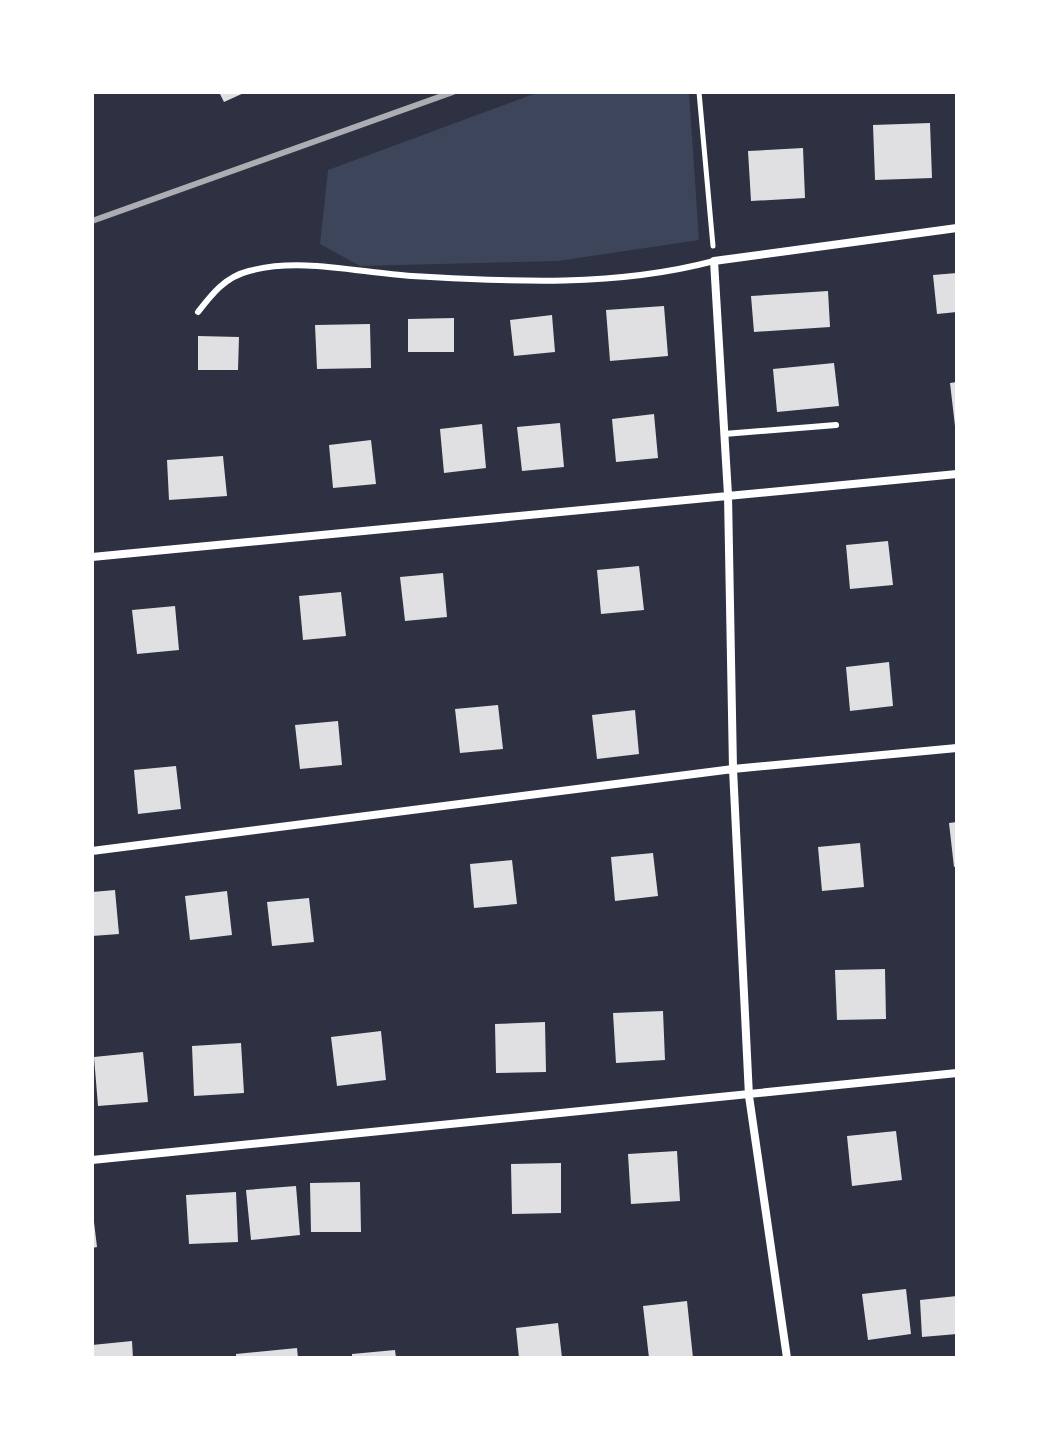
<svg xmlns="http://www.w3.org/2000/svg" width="1049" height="1450" font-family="Manrope,sans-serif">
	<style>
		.green { fill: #3c4559 }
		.building { fill: #e0e0e3 }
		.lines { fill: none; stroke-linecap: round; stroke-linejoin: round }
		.path { stroke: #fff; stroke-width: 5 }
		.service { stroke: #fff; stroke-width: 6 }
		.minor { stroke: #fff; stroke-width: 8 }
		.rail { stroke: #abadb3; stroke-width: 6 }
	</style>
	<rect width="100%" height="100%" fill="#2d3142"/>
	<!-- green -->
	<path class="green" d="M539,92H689L699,240L558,261L360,266L320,244L328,170Z"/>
	<!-- building -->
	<path class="building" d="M219,92H246L224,102Z
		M930,123L932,178L875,180L873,125Z
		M803,148L805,198L751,201L748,151Z
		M957,273V312L937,314L933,275Z
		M828,291L830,327L754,332L751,296Z
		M664,306L668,356L610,361L606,310Z
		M552,315L555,352L514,356L510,320Z
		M454,318V352H408V319Z
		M370,324L371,368L317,369L315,325Z
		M198,336L239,337L238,370H198Z
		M834,363L839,406L777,412L773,369Z
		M957,382V426H955L950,383Z
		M654,414L658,458L616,462L612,419Z
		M560,423L564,467L522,471L517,427Z
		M482,424L486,468L444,473L440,429Z
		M371,440L376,484L333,488L329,445Z
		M223,456L227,496L169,500L167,460Z
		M888,541L893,585L850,589L846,545Z
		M639,566L644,610L601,614L597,570Z
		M443,573L447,617L405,621L400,577Z
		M341,592L346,636L303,640L299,596Z
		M175,606L179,650L137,654L132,610Z
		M889,662L893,706L850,711L846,667Z
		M498,705L503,749L460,753L455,709Z
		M635,710L639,754L597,759L592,715Z
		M338,721L342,765L300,769L295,725Z
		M176,766L181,809L138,814L134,770Z
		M957,822V866L954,867L949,823Z
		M860,843L864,887L822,891L818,847Z
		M653,853L658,896L615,901L611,857Z
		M512,860L517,904L474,908L470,864Z
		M115,890L119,934L92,936V892Z
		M227,891L232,935L190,940L185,896Z
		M309,898L314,942L272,946L267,902Z
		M885,969L886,1019L837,1020L835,970Z
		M663,1011L665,1060L616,1063L613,1013Z
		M545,1022L546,1072L496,1073L495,1024Z
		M381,1031L386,1080L337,1086L331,1037Z
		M241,1043L244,1093L194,1096L192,1046Z
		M143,1052L148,1102L98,1106L94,1057Z
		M896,1131L902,1180L852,1186L847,1136Z
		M677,1151L680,1201L631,1204L628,1154Z
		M561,1163V1213L512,1214L511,1164Z
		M360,1182L361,1232H311L310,1183Z
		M296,1186L300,1235L251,1240L246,1190Z
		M236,1192L238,1242L189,1244L186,1195Z
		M92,1222H94L97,1247L92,1248Z
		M906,1289L911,1334L868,1340L862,1294Z
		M957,1296V1334L922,1337L920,1300Z
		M687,1301L693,1358H649L643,1306Z
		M558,1323L562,1358H519L516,1328Z
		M132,1341L133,1358H92V1345Z
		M297,1348L298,1358H236V1354Z
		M395,1350L396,1358H352V1354Z"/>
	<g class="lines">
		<!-- path -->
		<path class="path" d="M699,92L713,246"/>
		<!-- service -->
		<path class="service" d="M198,312C212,294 225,277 249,271C301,257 360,273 412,276C514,282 616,287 714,261
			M724,434L836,425"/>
		<!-- minor -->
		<path class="minor" d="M92,557L957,474
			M92,851L733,769L957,748
			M92,1160L957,1073
			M787,1358L749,1096L733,769L728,495L714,261L957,228"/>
		<!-- rail -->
		<path class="rail" d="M92,221L453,92"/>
	</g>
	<!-- border -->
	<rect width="1049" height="1450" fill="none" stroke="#ffffff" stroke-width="188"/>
</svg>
